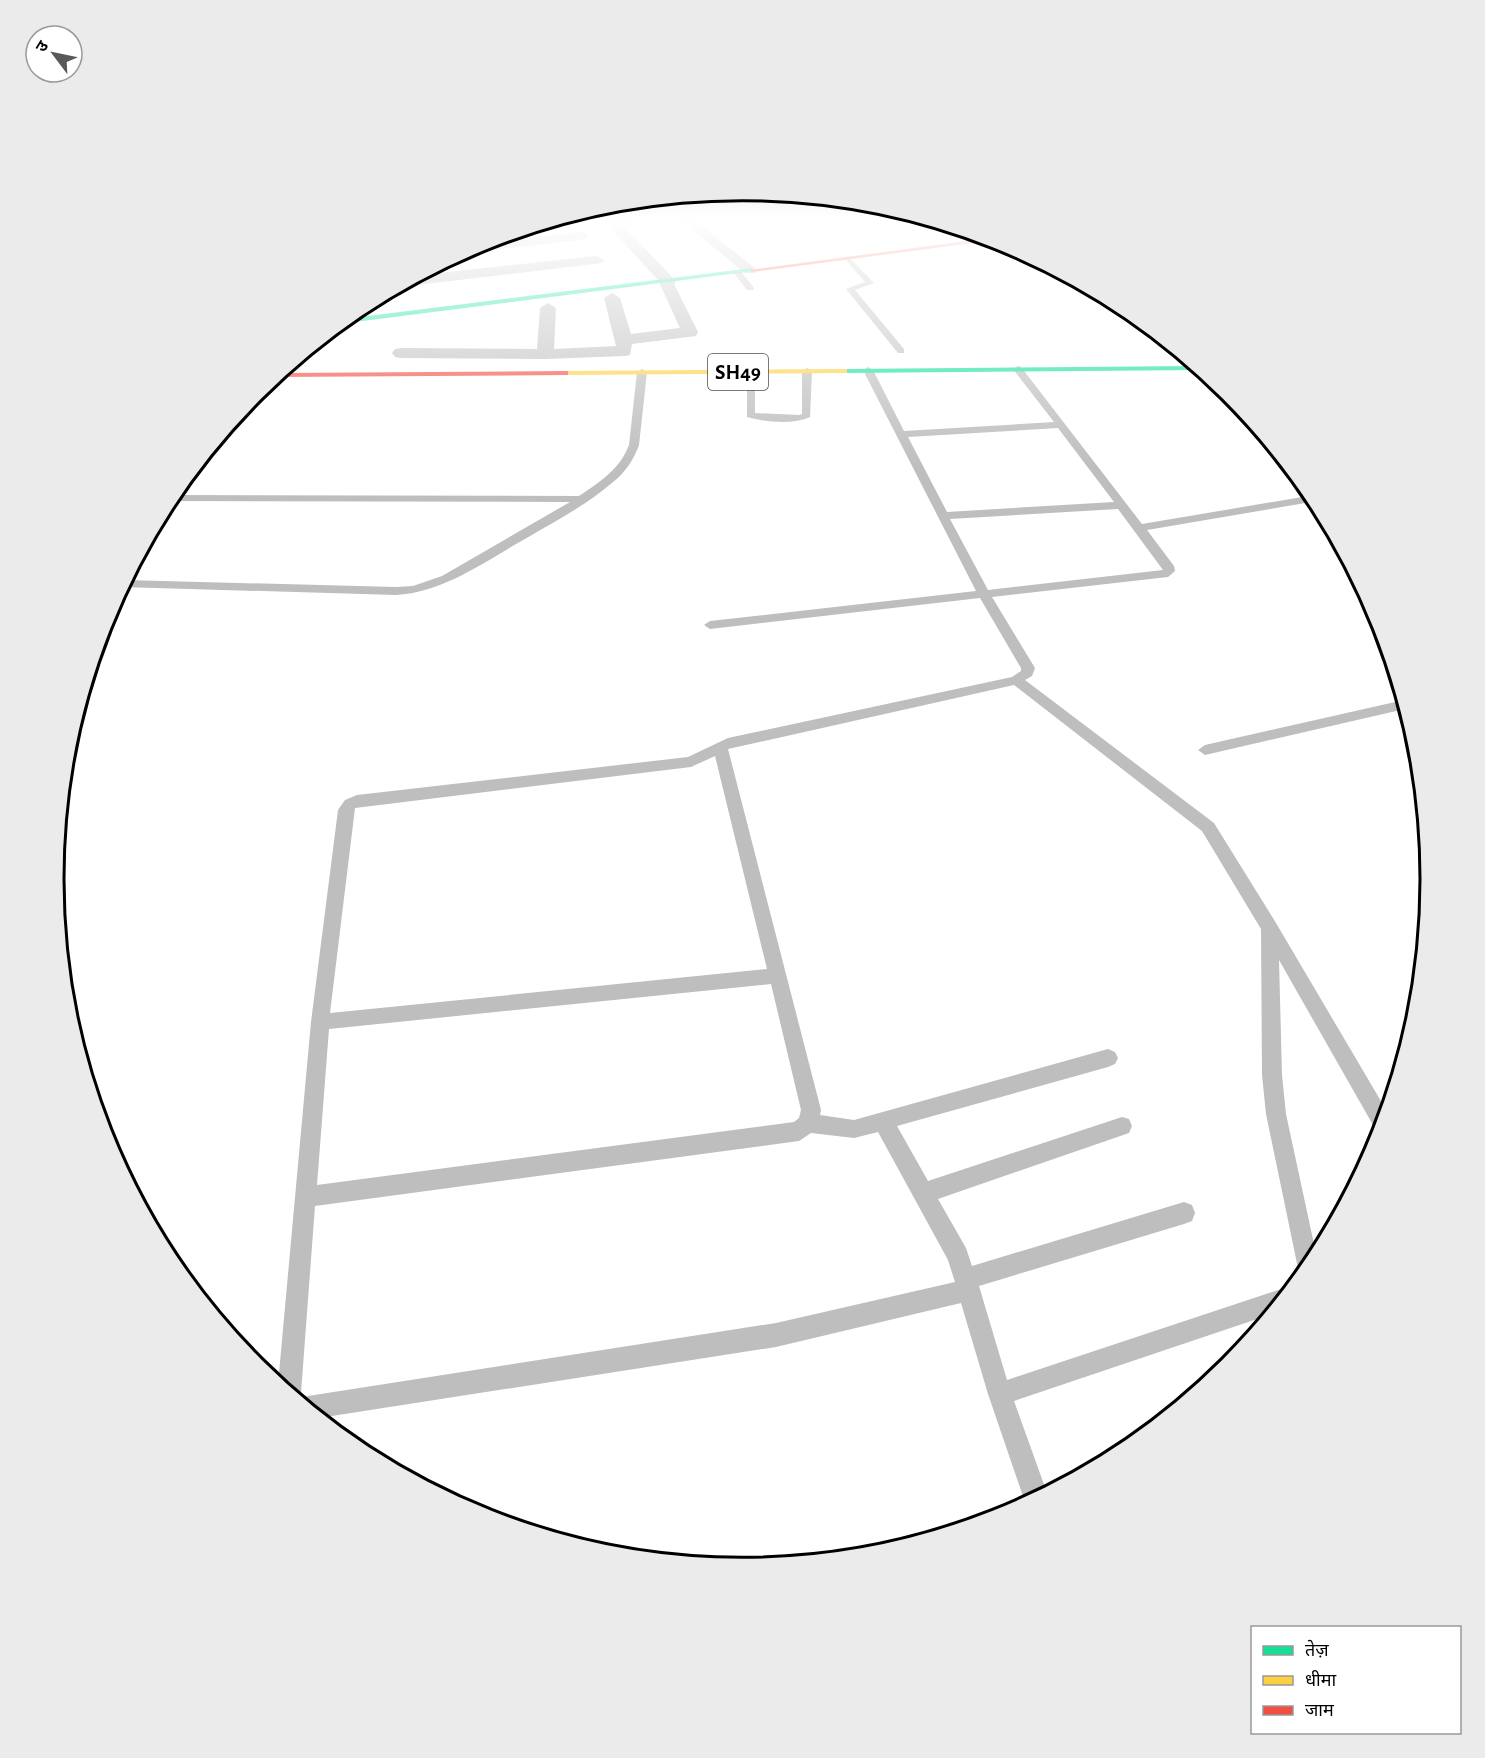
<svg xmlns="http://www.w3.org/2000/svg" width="1485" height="1758" font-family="'Alegreya Sans','Noto Sans Devanagari',sans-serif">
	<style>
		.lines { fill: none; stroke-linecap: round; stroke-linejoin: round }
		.lane { fill: #bebebe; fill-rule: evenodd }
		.street { fill: #bebebe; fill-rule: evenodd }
		.fast { fill: #16e098; fill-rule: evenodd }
		.slow { fill: #ffcf43; fill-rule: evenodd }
		.jam { fill: #f24e42; fill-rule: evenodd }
		.labels { text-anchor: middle; stroke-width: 5; stroke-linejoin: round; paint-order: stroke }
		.shield { fill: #fff; stroke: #4c4c4c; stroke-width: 1.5 }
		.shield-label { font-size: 21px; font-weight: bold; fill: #000 }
		.rim { fill: none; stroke: #000; stroke-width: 3 }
	</style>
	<rect width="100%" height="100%" fill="#fff"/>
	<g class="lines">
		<!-- lane -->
		<path class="lane" d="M848,256L874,283L855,290L904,349V353H898L846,289L865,282L844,258Z
			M734,270H740L754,288L753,290H747L733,272Z
			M1018,366L1021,367L1142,524L1314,495L1317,501L1147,530L1174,566L1175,571L1168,577L992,597L1035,668L1032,676L1025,680L1214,823L1276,923L1388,1113L1381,1133L1377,1132L1279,960L1282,1075L1286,1114L1317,1258L1300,1278L1266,1114L1262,1075L1261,929L1202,831L1014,685L728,749L821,1110L820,1115L854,1120L1108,1049L1115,1052L1118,1058L1115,1064L1108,1067L897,1126L928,1181L1122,1117L1129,1119L1132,1126L1129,1133L938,1199L966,1248L972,1266L1184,1202L1192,1205L1195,1213L1192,1221L1184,1224L979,1286L1007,1380L1284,1288L1291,1291L1272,1314L1014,1401L1047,1493L1026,1505L988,1394L961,1303L776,1347L319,1418L299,1399L308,1396L776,1323L955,1282L948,1260L878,1132L854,1138L811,1133L799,1141L315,1206L301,1393L298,1400L278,1384L311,1022L338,810L345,800L357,795L688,757L728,738L1012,677L1021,671V668L980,598L710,629L704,625L710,621L976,591L863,370L868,367L873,370L904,431L1054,422L1013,369ZM1058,428L1114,502L947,512L908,437ZM1118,509L1163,570L988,590L950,519ZM715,756L767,969L330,1013L355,808L691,767ZM771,984L801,1110L799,1118L794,1122L317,1185L329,1029Z
			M807,368L812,371L810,417C793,425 765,422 747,417V370L755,372V413L799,415L802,414V371Z
			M642,369L647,372L639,445C634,459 625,473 613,482C587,505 555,521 525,539C484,562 444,592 396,595L121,587L125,580L396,587L413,586L442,576L570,502L168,501L171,495L579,496C600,482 620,469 629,445L637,372Z
			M1404,700L1405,709L1205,755L1198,750L1205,745Z"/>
		<!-- street -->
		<path class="street" d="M613,222H634L633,225L624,227L676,281L674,284L698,332L696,336L632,344L630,355L624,356L545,359L401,358L395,357L392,353L395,349L401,348L537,349L540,308L548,303L556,308L554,349L616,346L604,298L612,293L620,298L631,334L680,328L658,280L611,229L609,226Z
			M683,222H697L757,270L755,273H745Z
			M581,232L586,233L588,236L586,239L468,253L463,252L478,244Z
			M597,256L604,260L602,263L408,286L402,284L418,275Z"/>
		<!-- fast -->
		<path class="fast" d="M752,268L754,271L339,324L344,319Z
			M1197,366L1202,370L844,373L840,371L844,369Z"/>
		<!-- slow -->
		<path class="slow" d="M844,369H847V373L565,375L561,373L565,371Z"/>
		<!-- jam -->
		<path class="jam" d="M989,238L996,240L752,272L749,270Z
			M565,371H568V375L275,377L279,373Z"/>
	</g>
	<!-- sky -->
	<linearGradient id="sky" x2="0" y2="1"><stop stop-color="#97b8d8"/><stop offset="0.47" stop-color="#fff"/><stop offset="1" stop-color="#fff" stop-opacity="0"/></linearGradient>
	<rect width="1485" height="468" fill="url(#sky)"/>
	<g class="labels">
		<!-- shield labels -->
		<rect class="shield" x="708" y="354" width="60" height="36" rx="4.5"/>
		<g class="shield-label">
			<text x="738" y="379">SH49</text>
		</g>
	</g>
	<!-- crop -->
	<path d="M0 0H1485V1758H0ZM64 879a678 678 0 1 1 1356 0a678 678 0 1 1-1356 0Z" fill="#ebebeb" fill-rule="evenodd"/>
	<path class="rim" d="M64 879a678 678 0 1 1 1356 0a678 678 0 1 1-1356 0Z"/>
	<!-- legend -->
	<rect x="1251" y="1626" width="210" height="108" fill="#ffffff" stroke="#999999" stroke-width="1.5"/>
	<rect x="1263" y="1646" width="30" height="9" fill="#16e098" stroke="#999999" stroke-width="1.5"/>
	<text x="1305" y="1656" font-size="18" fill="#000000">तेज़</text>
	<rect x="1263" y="1676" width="30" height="9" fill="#ffcf43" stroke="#999999" stroke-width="1.5"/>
	<text x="1305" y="1686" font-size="18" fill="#000000">धीमा</text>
	<rect x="1263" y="1706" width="30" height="9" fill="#f24e42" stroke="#999999" stroke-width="1.5"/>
	<text x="1305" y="1716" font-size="18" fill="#000000">जाम</text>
	<!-- north arrow -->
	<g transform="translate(54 54) rotate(302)"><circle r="28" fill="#ffffff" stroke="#999999" stroke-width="1.5"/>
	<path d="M0-4.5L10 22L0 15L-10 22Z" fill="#595959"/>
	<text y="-9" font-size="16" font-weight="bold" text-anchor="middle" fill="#000000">उ</text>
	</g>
</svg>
